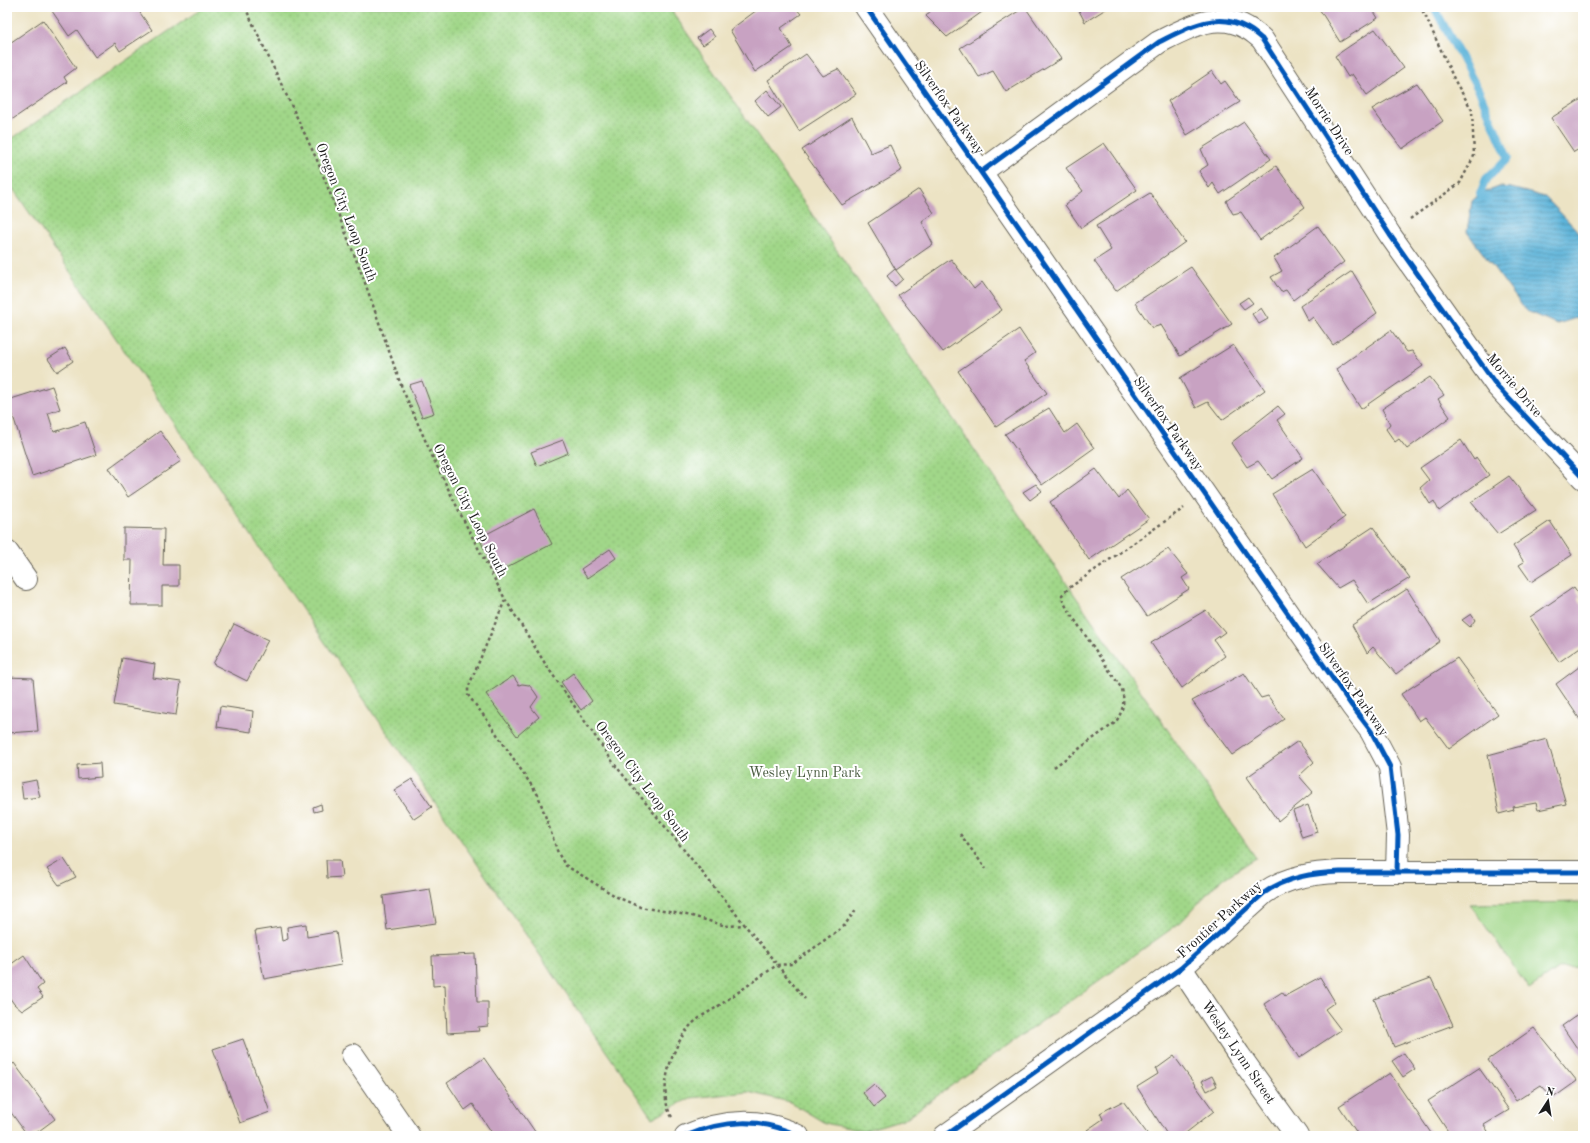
<svg xmlns="http://www.w3.org/2000/svg" width="1590" height="1143" font-family="'Old Standard TT',serif">
	<style>
		.green { fill: #a1d789; stroke: #5e7a52 }
		.park { fill: url(#park-dots); stroke: #5e7a52 }
		.water { fill: url(#water-rules); stroke: #3c687a }
		.lines { fill: none; stroke-linecap: round; stroke-linejoin: round }
		.stream { stroke: #5cb3d9; stroke-width: 8 }
		.building { fill: #c8a2c2 }
		.street-casing { stroke: #656257; stroke-width: 24 }
		.path { stroke: #656257; stroke-width: 2.5; stroke-dasharray: 3 3; stroke-linecap: butt }
		.street { stroke: #fff; stroke-width: 22 }
		.cycleway-casing { stroke: #fff; stroke-width: 8 }
		.cycleway { stroke: #0057b8; stroke-width: 5 }
		.labels { text-anchor: middle; stroke-width: 4; stroke-linejoin: round; paint-order: stroke }
		.street-label { font-size: 14px; fill: #1c1c1c; stroke: #fff }
		.park-label { font-size: 14px; fill: #4b5d42; stroke: #fff }
	</style>
	<defs>
		<pattern id="park-dots" width="8" height="8" patternUnits="userSpaceOnUse"><rect width="8" height="8" fill="#a1d789"/><path d="M2 2h.1M6 6h.1" fill="none" stroke="#8ab876" stroke-width="1.8" stroke-linecap="round"/></pattern>
		<pattern id="water-rules" width="6" height="5" patternUnits="userSpaceOnUse"><rect width="6" height="5" fill="#5cb3d9"/><path d="M0 2.5h6" fill="none" stroke="#4b91af"/></pattern>
	</defs>
	<rect width="100%" height="100%" fill="#fff"/>
	<filter id="ink" filterUnits="userSpaceOnUse"><feTurbulence type="fractalNoise" baseFrequency=".025" numOctaves="2"/><feDisplacementMap in="SourceGraphic" scale="8" xChannelSelector="R" yChannelSelector="G"/><feConvolveMatrix kernelMatrix="1 2 1 2 8 2 1 2 1" color-interpolation-filters="sRGB"/></filter>
	<filter id="wash" filterUnits="userSpaceOnUse"><feTurbulence type="fractalNoise" baseFrequency=".012" numOctaves="4" result="noise"/><feDisplacementMap in="SourceGraphic" scale="16" xChannelSelector="R" yChannelSelector="G"/><feGaussianBlur stdDeviation="0.9" result="paint"/><feColorMatrix in="noise" values="0 0 0 0 0 0 0 0 0 0 0 0 0 0 0 0 0 1.4 0 .05"/><feComposite in="paint" operator="in"/></filter>
	<g filter="url(#wash)">
		<rect width="100%" height="100%" fill="#ece3c4"/>
		<!-- green -->
		<path class="green" d="M1583,902V967L1559,968L1529,989L1470,904Z"/>
		<!-- park -->
		<path class="park" d="M204,7H669L1256,858L1218,882L1181,922L906,1118L863,1131L825,1123L790,1102L748,1092L690,1098L652,1118L7,180V142Z"/>
		<!-- water -->
		<path class="water" d="M1499,187L1511,188L1545,197L1575,228L1583,240V316L1557,324L1526,311L1467,232L1472,201L1480,194Z"/>
		<g class="lines">
			<!-- stream -->
			<path class="stream" d="M1434,7L1480,93L1508,158L1486,179L1480,194L1489,200"/>
		</g>
		<g id="blocks">
			<!-- building -->
			<path class="building" d="M58,7H136L152,30L120,51L115,43L95,57L77,30L69,36L52,11Z
				M761,7H795L801,14L781,28L792,47L755,72L730,30Z
				M934,7H989L947,37L926,16Z
				M1025,7L1061,59L1006,92L993,71L979,77L960,48Z
				M1077,7H1109L1085,22Z
				M1318,7H1371L1378,18L1340,42Z
				M43,20L76,68L64,77L67,82L7,123V45Z
				M709,29L715,37L703,45L697,38Z
				M1375,29L1404,68L1367,95L1352,74L1348,77L1335,56Z
				M806,54L823,76L838,69L856,94L799,131L768,80Z
				M1212,71L1221,84L1225,81L1240,102L1187,135L1168,101Z
				M1417,83L1443,121L1402,149L1372,109Z
				M767,90L781,107L768,117L755,101Z
				M1583,98V147L1574,152L1551,118Z
				M852,117L871,153L890,145L902,170L842,205L802,150Z
				M1244,122L1271,159L1220,194L1213,183L1209,188L1199,171L1208,165L1201,149Z
				M1104,143L1137,190L1081,228L1065,205L1083,191L1066,168Z
				M1276,166L1305,207L1260,240L1241,212L1233,214L1226,201Z
				M919,189L934,213L922,222L933,244L896,270L868,223Z
				M1150,193L1185,242L1116,291L1094,261L1111,250L1096,226Z
				M1318,226L1344,262L1293,300L1286,290L1281,292L1271,277L1282,271L1274,258Z
				M951,259L974,289L982,282L1002,310L943,352L898,295Z
				M1191,267L1232,324L1180,356L1161,325L1152,328L1135,303Z
				M895,269L903,279L895,286L887,276Z
				M1352,271L1377,313L1333,345L1313,317L1308,321L1300,306Z
				M1248,297L1253,303L1244,309L1239,303Z
				M1261,308L1268,319L1259,324L1252,314Z
				M1019,329L1035,353L1024,361L1047,393L996,427L958,371Z
				M1391,330L1407,352L1412,351L1423,366L1361,409L1336,369Z
				M1233,345L1265,390L1222,420L1208,402L1196,408L1180,378Z
				M65,348L73,361L57,372L48,359Z
				M1430,377L1444,395L1438,399L1450,417L1407,449L1399,439L1395,442L1386,429L1390,424L1382,409Z
				M422,381L434,413L422,417L409,385Z
				M52,386L60,409L48,413L54,432L85,422L96,455L32,476L8,400Z
				M1278,406L1285,414L1277,420L1303,458L1272,479L1258,461L1247,467L1231,443Z
				M1049,408L1065,433L1077,424L1094,448L1042,485L1005,434Z
				M160,431L181,461L128,497L109,468Z
				M563,440L568,453L537,466L531,452Z
				M1461,440L1474,460L1476,457L1489,475L1439,511L1434,501L1430,504L1420,488L1429,480L1420,468Z
				M1096,469L1119,499L1127,490L1149,519L1089,560L1050,502Z
				M1313,469L1345,517L1305,546L1272,494Z
				M1509,476L1536,510L1498,534L1471,502Z
				M1036,484L1042,491L1030,500L1023,492Z
				M534,509L552,544L496,573L479,538Z
				M1550,521L1572,555L1531,582L1519,565L1524,562L1513,546Z
				M1373,527L1410,578L1368,604L1352,580L1338,588L1317,564Z
				M124,528L164,529L163,565H179V586H162V605H131L132,560H124Z
				M610,549L616,558L587,578L581,569Z
				M1168,549L1188,574L1182,578L1189,589L1147,616L1121,579Z
				M1574,587L1580,596L1577,598L1583,606V645L1559,662L1530,617Z
				M1407,589L1440,641L1396,674L1373,647L1367,653L1352,625Z
				M1206,610L1225,632L1214,640L1225,656L1182,688L1151,643Z
				M1471,614L1475,620L1470,627L1462,620Z
				M234,624L268,640L247,681L213,664Z
				M122,658L155,664L153,678L181,682L176,715L114,705Z
				M1457,658L1498,714L1449,749L1425,717L1419,721L1401,694Z
				M1583,664V724L1556,684Z
				M573,673L592,701L581,710L561,682Z
				M1244,673L1261,698L1268,696L1284,719L1232,755L1192,701Z
				M513,676L519,685L522,684L529,685L534,691L538,697L531,707L539,717L517,736L486,694Z
				M7,677L33,678L38,731L7,733Z
				M220,706L253,711L251,732L217,727Z
				M1547,739L1566,804L1538,810L1536,803L1513,807L1514,810L1499,814L1488,755Z
				M1298,741L1314,762L1299,776L1313,792L1278,821L1247,777Z
				M100,763L101,777L78,779L77,765Z
				M412,779L432,807L414,819L394,790Z
				M36,780L40,797L23,799L21,783Z
				M321,804L322,810L314,812L313,807Z
				M1308,805L1317,832L1302,837L1293,811Z
				M64,859L76,877L59,885L47,869Z
				M326,860H340L342,877L327,878Z
				M430,889L436,923L387,930L383,896Z
				M306,924L307,937L336,932L341,965L264,979L255,931L280,927L282,941L288,939L287,927Z
				M475,954L477,1002H488V1026L478,1027L479,1031L447,1033L445,985L433,986L432,956Z
				M24,955L43,984L37,989L43,997L22,1011L14,1004L7,994V967Z
				M1320,977L1335,1002L1325,1009L1341,1030L1299,1058L1264,1004L1282,992L1285,996Z
				M1431,978L1453,1025L1394,1047L1374,999Z
				M1583,1011V1057L1562,1026Z
				M1534,1028L1577,1081L1553,1098L1541,1085L1516,1101L1488,1060Z
				M243,1039L270,1112L240,1123L213,1049Z
				M1404,1053L1415,1069L1403,1077L1392,1061Z
				M1174,1056L1214,1111L1182,1136H1168L1137,1087L1158,1074L1156,1069Z
				M484,1058L538,1136H494L473,1104L465,1110L447,1083Z
				M14,1063L55,1119L32,1136H28L7,1107V1069Z
				M1479,1068L1509,1110L1484,1125L1491,1136H1451L1428,1101Z
				M1390,1073L1433,1136H1359L1339,1106Z
				M1212,1076L1217,1086L1207,1091L1202,1081Z
				M874,1084L885,1098L874,1107L863,1093Z
				M1123,1101L1149,1136H1091L1087,1130L1103,1119L1100,1113Z"/>
		</g>
	</g>
	<g filter="url(#ink)">
		<use href="#blocks" fill-opacity="0" stroke="#656257" stroke-width="1"/>
		<g class="lines">
			<defs>
				<path id="street" d="M866,7L1352,706L1371,731L1390,767L1398,835L1397,871
					M981,172L1159,42C1187,28 1217,10 1247,28C1253,31 1257,35 1262,39L1390,235L1497,386L1583,478
					M7,552L26,579
					M1181,968L1239,1055L1297,1136
					M353,1055L409,1136
					M686,1136C721,1120 763,1117 798,1136
					M945,1136L1181,968L1264,893C1286,877 1313,873 1340,872H1583"/>
			</defs>
			<!-- street casing -->
			<use href="#street" class="street-casing"/>
			<!-- path -->
			<path class="path" d="M245,7L317,160L363,277L402,388L434,460L466,525L505,599L546,665L615,765L805,999
				M1410,219L1460,183L1474,156L1472,110L1455,81L1425,15L1420,7
				M505,600L468,688V695L488,721L538,795L558,853L565,865L617,897L640,907L692,916L726,926L745,925
				M1054,767L1116,722C1123,710 1125,703 1122,689L1068,610L1063,601L1062,595L1069,588L1184,508
				M960,834L986,869
				M672,1117C656,1093 672,1044 692,1024C699,1017 709,1012 717,1007C737,993 757,979 777,965L792,964L844,926L857,908"/>
			<!-- street -->
			<use href="#street" class="street"/>
			<defs>
				<path id="cycleway" d="M866,7L1352,706L1371,731L1390,767L1398,835L1397,871
					M981,172L1159,42C1187,28 1217,10 1247,28C1253,31 1257,35 1262,39L1390,235L1497,386L1583,478
					M686,1136C721,1120 763,1117 798,1136
					M945,1136L1181,968L1264,893C1286,877 1313,873 1340,872H1583"/>
			</defs>
			<!-- cycleway casing -->
			<use href="#cycleway" class="cycleway-casing"/>
			<!-- cycleway -->
			<use href="#cycleway" class="cycleway"/>
		</g>
	</g>
	<g class="labels">
		<!-- street labels -->
		<g class="street-label">
			<text transform="translate(950 107) rotate(55)" y="5">Silverfox Parkway</text>
			<text transform="translate(1330 121) rotate(57)" y="5">Morrie Drive</text>
			<text transform="translate(347 212) rotate(69)" y="5">Oregon City Loop South</text>
			<text transform="translate(1515 385) rotate(50)" y="5">Morrie Drive</text>
			<text transform="translate(1169 423) rotate(55)" y="5">Silverfox Parkway</text>
			<text transform="translate(471 510) rotate(63)" y="5">Oregon City Loop South</text>
			<text transform="translate(1354 689) rotate(55)" y="5">Silverfox Parkway</text>
			<text transform="translate(643 781) rotate(53)" y="5">Oregon City Loop South</text>
			<text transform="translate(1219 919) rotate(-42)" y="5">Frontier Parkway</text>
			<text transform="translate(1239 1052) rotate(56)" y="5">Wesley Lynn Street</text>
		</g>
		<!-- park labels -->
		<g class="park-label">
			<text x="805" y="777">Wesley Lynn Park</text>
		</g>
	</g>
	<!-- margin -->
	<rect width="1590" height="1143" fill="none" stroke="#fff" stroke-width="24"/>
	<!-- north arrow -->
	<g transform="translate(1548 1101) rotate(12)" stroke="#ffffff" stroke-width="3" paint-order="stroke">
	<path d="M0-3L7 15L0 10L-7 15Z" fill="#1c1c1c"/>
	<text y="-6" font-size="11" font-weight="bold" text-anchor="middle" fill="#1c1c1c">N</text>
	</g>
</svg>
